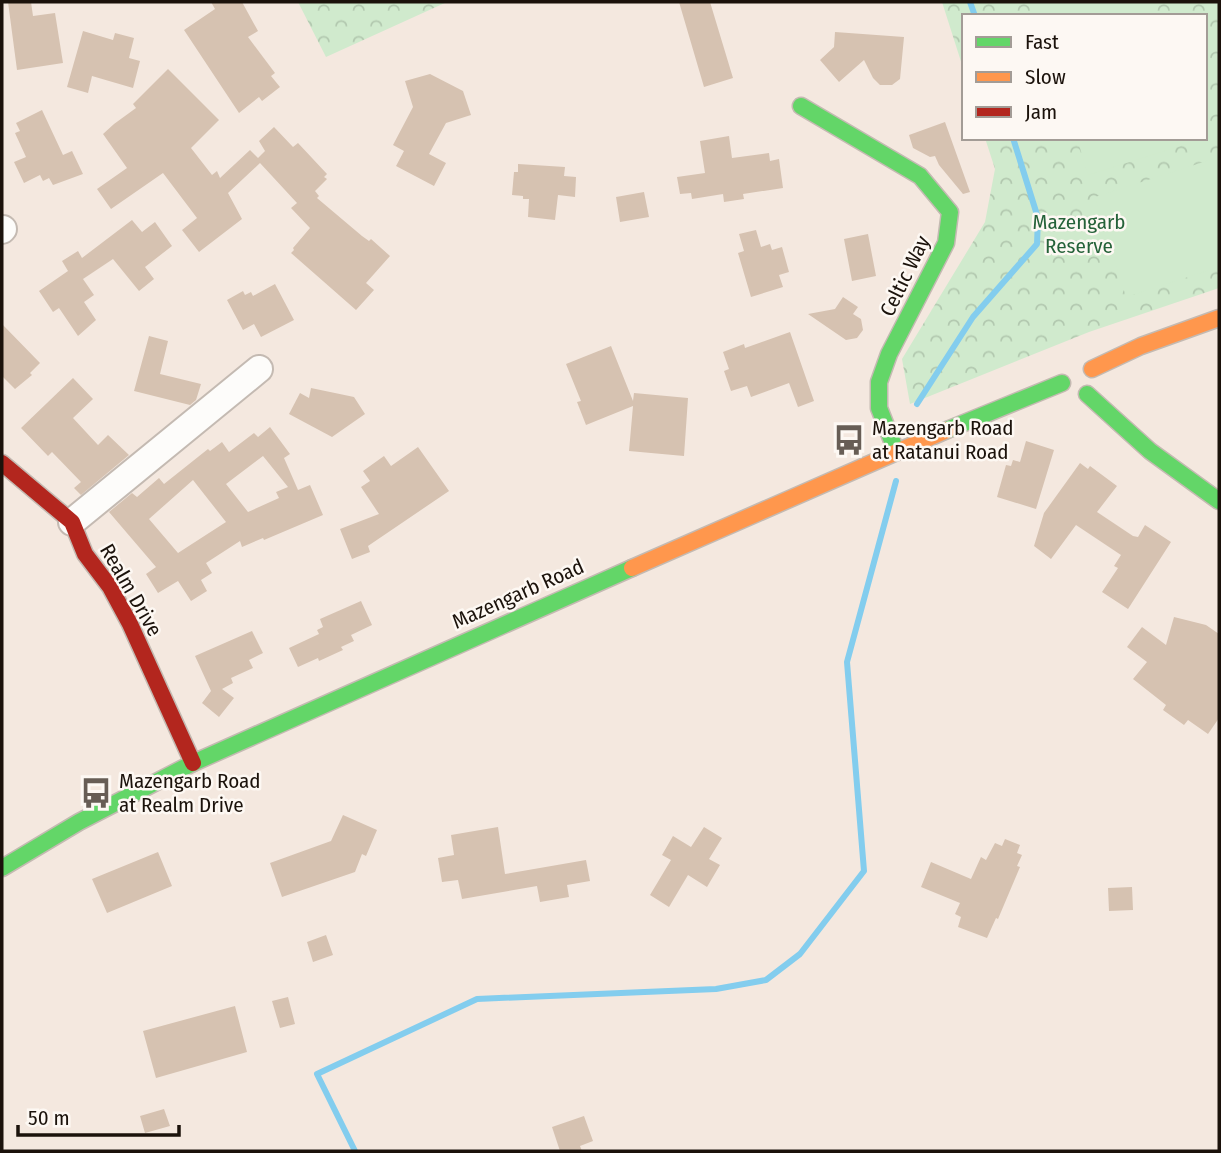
<svg xmlns="http://www.w3.org/2000/svg" width="1221" height="1153" font-family="'Fira Sans Condensed',sans-serif">
	<style>
		.park { fill: url(#park-crowns) }
		.pitch { fill: #d0eacd }
		.lines { fill: none; stroke-linecap: round; stroke-linejoin: round }
		.stream { stroke: #83cdee; stroke-width: 6 }
		.building { fill: #d6c2b1; fill-rule: evenodd }
		.street-casing { stroke: #c4bab2; stroke-width: 30 }
		.fast-casing { stroke: #c4bab2; stroke-width: 19 }
		.slow-casing { stroke: #c4bab2; stroke-width: 19 }
		.jam-casing { stroke: #c4bab2; stroke-width: 19 }
		.street { stroke: #fdfcfa; stroke-width: 26 }
		.fast { stroke: #63d668; stroke-width: 16 }
		.slow { stroke: #ff974d; stroke-width: 16 }
		.jam { stroke: #b3261e; stroke-width: 16 }
		.labels { text-anchor: middle; stroke-width: 5; stroke-linejoin: round; paint-order: stroke }
		.park-label { font-size: 21px; fill: #256239; stroke: #fdf8f3 }
		.street-label { font-size: 21px; fill: #1b120b; stroke: #fdf8f3 }
		.poi-label { font-size: 21px; fill: #1b120b; stroke: #fdf8f3; text-anchor: start }
	</style>
	<defs>
		<pattern id="park-crowns" width="20" height="18" patternUnits="userSpaceOnUse" patternTransform="scale(1.75)"><rect width="20" height="18" fill="#d0eacd"/><path d="M2 6a3 3 0 1 1 6 0M12 15a3 3 0 1 1 6 0" fill="none" stroke="#b2c8af"/></pattern>
	</defs>
	<rect width="100%" height="100%" fill="#f4e8df"/>
	<!-- park -->
	<path class="park" d="M298,2H447L326,57Z
		M942,2H1219V288L1089,332L910,404L902,359L985,222L995,169L985,138H1205V16H964V71Z"/>
	<!-- pitch -->
	<path class="pitch" d="M1034,2H1145L1150,16H1038Z
		M1077,138H1188L1190,143L1088,175Z
		M1219,157V267L1126,297L1095,197Z"/>
	<g class="lines">
		<!-- stream -->
		<path class="stream" d="M970,2L975,16
			M917,404L973,317L1037,244L1038,218L1013,138
			M355,1151L317,1074L477,999L716,989L766,980L800,954L864,871L847,662L896,481"/>
	</g>
	<!-- building -->
	<path class="building" d="M8,2H31L33,16L55,13L63,63L17,70Z
		M211,2H242L258,31L248,37L275,73L271,76L280,87L262,101L259,97L239,113L184,30L215,9Z
		M679,2H710L733,78L704,87Z
		M83,31L113,40L115,33L134,38L129,58L140,61L133,88L92,76L88,93L67,87Z
		M835,32L904,37L900,79L892,85H880L873,78L864,60L839,82L820,60L834,47Z
		M168,69L219,120L191,148L212,175L217,171L220,178L250,150L258,158L265,151L259,141L274,127L293,147L298,143L327,174L324,177L327,179L315,191L319,196L317,198L362,236L369,241L371,239L390,256L366,283L374,290L356,310L291,253L294,250L293,248L310,228L291,208L297,203L260,163L228,193L242,219L199,252L182,230L197,218L163,173L111,209L97,189L127,168L103,134L114,124L136,108L133,104Z
		M430,74L463,91L471,115L446,123L429,154L446,163L434,186L396,166L404,151L393,145L413,107L405,81Z
		M42,110L63,155L72,151L83,174L53,185L49,178L43,181L40,175L24,183L14,162L26,157L15,133L20,131L16,123Z
		M945,122L970,192L963,194L939,165L935,156L930,157L913,148L909,135Z
		M729,136L732,158L769,153L770,161L779,159L783,188L743,194L744,199L724,202L723,194L692,199L691,193L680,194L677,177L705,173L700,141Z
		M518,164L565,167L564,176L576,177L575,197L558,195L555,220L528,217L529,199H523V196L512,195L514,172H518Z
		M644,192L649,217L620,222L616,197Z
		M132,220L142,232L155,222L172,246L145,267L154,279L139,291L113,259L83,279L94,295L84,302L96,320L78,336L59,308L53,312L39,291L68,271L62,261L78,251L82,258Z
		M756,230L761,247L770,244L772,250L782,247L789,272L779,275L783,287L751,297L738,253L744,251L739,234Z
		M868,234L876,276L852,281L844,239Z
		M275,284L294,320L261,337L254,324L243,330L227,300L243,291L245,295L251,292L253,296Z
		M843,297L858,307L853,314L861,319L863,330L857,338L846,340L808,314L835,309Z
		M2,324L40,363L30,373L32,375L15,389L2,376Z
		M790,332L814,401L798,407L789,383L751,397L747,386L731,391L724,371L729,369L723,352L744,344L745,348Z
		M149,336L168,341L160,374L201,384L196,400L190,405L134,391Z
		M611,346L633,401L634,393L688,398L684,456L629,451L633,406L586,425L577,402L581,401L566,364Z
		M73,378L93,399L73,418L98,445L108,435L129,455L81,495L74,488L81,482L52,452L48,456L21,428Z
		M311,388L354,397L365,414L332,437L289,414L300,393L309,398Z
		M270,427L290,454L284,458L298,490L310,485L323,515L264,540L263,538L242,547L240,541L206,563L212,573L201,580L207,591L191,601L178,581L158,593L146,574L156,567L109,512L132,493L137,497L159,478L164,484L208,449L210,451L222,442L229,452L254,433L258,437ZM263,456L288,487L276,492L279,498L248,512L226,484ZM193,480L226,522L178,553L149,519Z
		M1026,441L1054,450L1036,509L997,497L1006,465L1011,466L1013,460L1020,462Z
		M418,447L449,491L368,546L370,552L352,559L340,529L379,514L361,487L370,481L363,471L384,456L391,466Z
		M1080,463L1088,469L1090,466L1117,486L1097,512L1133,536L1138,537L1145,525L1171,542L1128,609L1102,592L1118,568L1114,566L1121,555L1076,525L1051,559L1034,546L1044,513Z
		M361,601L372,625L351,635L354,641L341,647L343,650L319,661L318,658L298,667L289,648L319,634L317,630L323,627L320,619Z
		M1174,617L1206,625L1219,634V718L1208,734L1188,720L1184,725L1163,710L1166,705L1133,679L1147,662L1127,647L1142,627L1166,645Z
		M252,631L263,653L249,660L253,668L231,678L233,683L222,689L234,698L219,717L202,703L211,691L195,656Z
		M343,815L377,830L366,856L362,854L355,872L282,897L270,863L331,841Z
		M498,827L505,874L586,860L590,881L567,885L569,897L540,902L537,886L462,899L458,880L442,882L438,858L454,855L451,835Z
		M704,827L722,838L709,859L720,865L707,887L688,875L669,907L650,895L671,860L662,855L673,836L691,847Z
		M1005,839L1020,845L1017,853L1022,855L1017,866L1020,867L998,919L996,918L987,938L958,927L961,917L955,914L960,903L921,887L931,862L971,879L981,857L986,860L995,843L1002,846Z
		M158,852L172,886L107,913L92,879Z
		M1132,887L1133,910L1109,911L1108,888Z
		M326,935L333,955L313,962L307,942Z
		M288,997L295,1024L280,1028L272,1001Z
		M235,1006L247,1052L156,1078L143,1031Z
		M164,1109L170,1126L145,1133L140,1116Z
		M584,1116L593,1141L580,1146L582,1151H560L552,1127Z"/>
	<g class="lines">
		<defs>
			<path id="street" d="M2,230L3,229
				M72,522L259,369"/>
			<path id="fast" d="M801,106L920,176L950,212L946,243L889,354L879,382V408L896,451
				M1087,394L1150,451L1219,501
				M947,430L1062,383
				M2,868L79,822L193,763L632,568"/>
			<path id="slow" d="M1092,369L1141,346L1219,318
				M632,568L947,430"/>
			<path id="jam" d="M2,463L72,522L85,554L110,587L130,624L193,763"/>
		</defs>
		<!-- street casing -->
		<use href="#street" class="street-casing"/>
		<!-- fast casing -->
		<use href="#fast" class="fast-casing"/>
		<!-- slow casing -->
		<use href="#slow" class="slow-casing"/>
		<!-- jam casing -->
		<use href="#jam" class="jam-casing"/>
		<!-- street -->
		<use href="#street" class="street"/>
		<!-- fast -->
		<use href="#fast" class="fast"/>
		<!-- slow -->
		<use href="#slow" class="slow"/>
		<!-- jam -->
		<use href="#jam" class="jam"/>
	</g>
	<!-- icons -->
	<defs>
		<symbol id="bus-bare" viewBox="-9 -9 18 18"><path d="M-5-6H5V4H4V6H2V4H-2V6H-4V4H-5ZM-3.5-4V0h7V-4ZM-3.5 1.2v1.5H-2V1.2ZM2 1.2v1.5H3.5V1.2Z" fill="#675d55" stroke="#fdf8f3" stroke-width="2.5" paint-order="stroke"/></symbol>
	</defs>
	<g fill-rule="evenodd">
		<use href="#bus-bare" x="827" y="418" width="44" height="44"/>
		<use href="#bus-bare" x="74" y="771" width="44" height="44"/>
	</g>
	<g class="labels">
		<!-- park labels -->
		<g class="park-label">
			<text x="1079" y="229">Mazengarb<tspan x="1079" dy="24">Reserve</tspan></text>
		</g>
		<!-- street labels -->
		<g class="street-label">
			<text transform="translate(905 276) rotate(-64)" y="7">Celtic Way</text>
			<text transform="translate(131 590) rotate(60)" y="7">Realm Drive</text>
			<text transform="translate(518 594) rotate(-24)" y="7">Mazengarb Road</text>
		</g>
		<!-- poi labels -->
		<g class="poi-label">
			<text x="872" y="435">Mazengarb Road<tspan x="872" dy="24">at Ratanui Road</tspan></text>
			<text x="119" y="788">Mazengarb Road<tspan x="119" dy="24">at Realm Drive</tspan></text>
		</g>
	</g>
	<!-- border -->
	<rect width="1221" height="1153" fill="none" stroke="#1b120b" stroke-width="7"/>
	<!-- legend -->
	<rect x="962" y="14" width="245" height="126" fill="#fdf8f3" stroke="#a39c96" stroke-width="2"/>
	<rect x="976" y="37" width="35" height="10" fill="#63d668" stroke="#a39c96" stroke-width="2"/>
	<text x="1025" y="49" font-size="21" fill="#1b120b">Fast</text>
	<rect x="976" y="72" width="35" height="10" fill="#ff974d" stroke="#a39c96" stroke-width="2"/>
	<text x="1025" y="84" font-size="21" fill="#1b120b">Slow</text>
	<rect x="976" y="107" width="35" height="10" fill="#b3261e" stroke="#a39c96" stroke-width="2"/>
	<text x="1025" y="119" font-size="21" fill="#1b120b">Jam</text>
	<!-- scale -->
	<path d="M18 1125v10h161v-10" fill="none" stroke="#1b120b" stroke-width="3.5"/>
	<text x="28" y="1125" font-size="21" fill="#1b120b" stroke="#fdf8f3" stroke-width="5" paint-order="stroke">50 m</text>
</svg>
